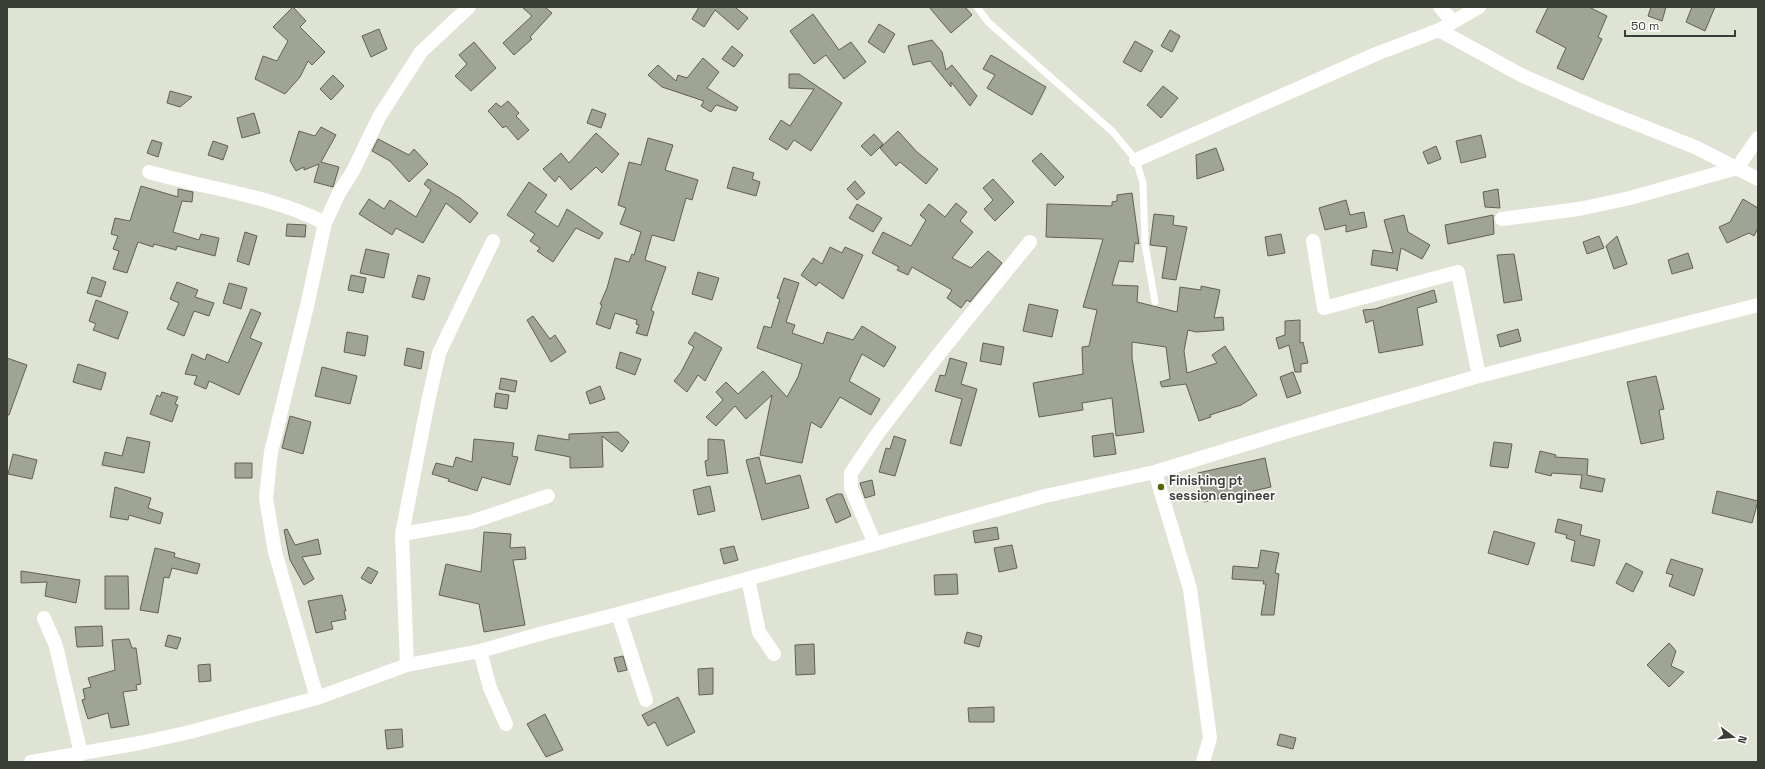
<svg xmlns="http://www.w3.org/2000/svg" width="1765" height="769" font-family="'Space Grotesk',sans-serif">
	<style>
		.building { fill: #a0a495; stroke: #5e6154 }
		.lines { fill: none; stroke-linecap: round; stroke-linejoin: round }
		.lane { stroke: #fff; stroke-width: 7 }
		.street { stroke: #fff; stroke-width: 14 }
		.poi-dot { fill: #546307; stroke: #fff; stroke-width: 1.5 }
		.labels { text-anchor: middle; stroke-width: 3; stroke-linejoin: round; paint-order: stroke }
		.poi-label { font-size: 13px; font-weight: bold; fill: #3b3d37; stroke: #fff; text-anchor: start }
	</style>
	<rect width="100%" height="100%" fill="#dfe3d3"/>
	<!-- building -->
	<path class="building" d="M293,7L306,21L300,27L325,52L312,65L308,61L300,77L285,94L255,79L263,56L277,61L288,41L273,27Z
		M522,7H545L552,13L530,37L532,39L514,55L503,43L532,16Z
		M699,7H735L748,18L738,30L715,10L704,27L692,19Z
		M929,7H965L972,15L951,33Z
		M1548,7H1589L1607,16L1598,37L1602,39L1583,80L1557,68L1566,48L1536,32Z
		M1651,7H1666L1662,21L1648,16Z
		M1692,7H1715L1705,31L1686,22Z
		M813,14L839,50L851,42L866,62L844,79L826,55L814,64L790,31Z
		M879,24L895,34L884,53L868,42Z
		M379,29L387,49L371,57L362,36Z
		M1170,30L1180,36L1172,52L1161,46Z
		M932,40L942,52L946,70L952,65L977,96L970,106L951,82V87L930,61L913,65L908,46Z
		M1135,41L1153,51L1141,72L1123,62Z
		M474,42L496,68L471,91L455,76L467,64L459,55Z
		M732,46L743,55L734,67L722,59Z
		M991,55L1046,87L1032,115L987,88L995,75L983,69Z
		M703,58L719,72L707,88L738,107L736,111L716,105L711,112L701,106L704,101L662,87L648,75L658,65L676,81L678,75L687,78Z
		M789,74H799L842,103L811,151L794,140L787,150L769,139L781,120L790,126L814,89L789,88Z
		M333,75L344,86L331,100L320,89Z
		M1163,86L1178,98L1161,118L1147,105Z
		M170,91L192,97L180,107L167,103Z
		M508,101L519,113L516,116L529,130L518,140L506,126L503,128L488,111L496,103L501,107Z
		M592,109L606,114L601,128L587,123Z
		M254,113L260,133L242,138L237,118Z
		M321,127L336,135L321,162L339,167L333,187L314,182L319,164L304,170V167L296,171L290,161L299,131L315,136Z
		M898,131L917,152L938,169L926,184L900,162L896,166L880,148Z
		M596,133L619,154L602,173L596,167L571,190L559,176L555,182L543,169L561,153L569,163Z
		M874,134L883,144L871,156L861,146Z
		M1481,135L1486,157L1461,163L1456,141Z
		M648,138L673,145L665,170L698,180L692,200L686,198L674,241L652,235L645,260L666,267L651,310L654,312L647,336L636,333L639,325L636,324L637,320L615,313L610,329L596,324L602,305L600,304L607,288L615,258L629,262L632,254L634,255L641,232L620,224L626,208L618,205L629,162L641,165Z
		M378,139L409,155L414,149L428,164L409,182L390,161L372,151Z
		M152,140L162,143L158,157L147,153Z
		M213,141L228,146L223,160L208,155Z
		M1436,146L1441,159L1428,164L1423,152Z
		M1216,148L1224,170L1197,179L1196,155Z
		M1041,153L1064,177L1055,186L1032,161Z
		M733,167L754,173L752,179L760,182L756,196L727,188Z
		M428,179L460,198L478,213L470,223L446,203L423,243L396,228L392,235L359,214L369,199L384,209L390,200L416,217L431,190L424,184Z
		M993,179L1014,202L995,221L984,209L993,200L983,188Z
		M855,181L865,193L857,200L847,189Z
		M529,182L547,195L535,212L558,227L567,209L603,233L599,239L576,228L553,262L537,251L540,248L530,241L535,234L507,215Z
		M141,186L178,197V189L193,192L192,202L182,201L173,232L199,240L201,234L219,238L215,256L177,246L176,250L154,244L153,247L138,242L127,273L113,269L119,251L113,249L118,236L111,234L115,218L130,221Z
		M1498,189L1500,208L1485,207L1483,192Z
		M1132,193L1139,244L1135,243L1133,262L1119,261L1112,285L1138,286L1137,302L1177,312L1180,287L1201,290V286L1220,290L1214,318L1223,317L1224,330L1196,332L1188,330L1184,351L1187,373L1217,363L1212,355L1225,346L1257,395L1241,405L1210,415L1211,417L1199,421L1186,384L1162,387L1160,382L1170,379L1166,347L1132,342V358L1144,432L1116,436L1112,398L1082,403L1083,410L1039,417L1033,383L1083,374L1082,347L1089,346L1097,310L1083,307L1103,239L1046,237L1047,204L1112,206V202L1117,201V195Z
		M1743,199L1758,208V228L1754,236L1749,233L1727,243L1719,227L1730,222Z
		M1346,200L1350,215L1364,212L1367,227L1346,232V225L1325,230L1319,208Z
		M956,203L967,212L960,221L973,232L952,258L971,268L988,251L1002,263L970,302L967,300L961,308L947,298L952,290L912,267L908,275L897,270L899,267L872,253L883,232L911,246L926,220L920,215L929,204L945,217Z
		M857,204L882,218L873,232L849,218Z
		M1154,214L1174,216L1173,225L1187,227L1176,280L1162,278L1167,247L1150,245Z
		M1404,215L1408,232L1430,245L1422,259L1401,248L1397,271V269L1371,265L1373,250L1393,253L1384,220Z
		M1493,215L1494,234L1448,244L1445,225Z
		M287,224L306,225L305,237L286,236Z
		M245,232L257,236L249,265L237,261Z
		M1281,234L1285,253L1268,256L1265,237Z
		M1599,236L1604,248L1587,254L1583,242Z
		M1617,236L1627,264L1614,269L1606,246Z
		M830,247L842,253L845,247L863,255L843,299L819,282L816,286L801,275L813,258L822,264Z
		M366,249L389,254L384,278L360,273Z
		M1688,253L1693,268L1672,274L1668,260Z
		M1514,254L1522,300L1504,303L1497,255Z
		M698,272L719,278L712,300L692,294Z
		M351,275L366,278L363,293L348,290Z
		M418,275L430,278L424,300L412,297Z
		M92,277L106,282L101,297L87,293Z
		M784,278L799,283L786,322L795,325L792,333L823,344L827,332L853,340L862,326L896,347L884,367L862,354L849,381L880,399L871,415L840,397L821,428L811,422L802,463L760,455L772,395L746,419L735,406L716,426L706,417L723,400L716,392L726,382L738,394L763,371L787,397L798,377L802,364L757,348L764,326L771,328L780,299L777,298Z
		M177,282L198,290L195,297L214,303L209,316L194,311L184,336L167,329L179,303L170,299Z
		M229,283L247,288L241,309L223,303Z
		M1434,290L1437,302L1417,308L1423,345L1379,353L1373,320L1366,323L1363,310L1375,309Z
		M96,300L128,312L118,339L93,330L96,324L89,321Z
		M1029,304L1058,310L1052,337L1023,331Z
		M251,309L261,313L250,338L262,343L239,395L209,381L206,389L194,384L197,376L185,374L192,354L205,360L207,354L228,363Z
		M533,316L550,339L555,335L566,352L551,362L527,320Z
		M1300,320V343L1303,342L1308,363L1301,364V372H1295L1289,345L1279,349L1276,338L1285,335V321Z
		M1518,329L1521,341L1500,347L1497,335Z
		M347,332L368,336L365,356L344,352Z
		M695,332L722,348L705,381L698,375L687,392L674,381L681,372L694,347L688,343Z
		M983,343L1004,347L1001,365L980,361Z
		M407,348L424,352L421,369L404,365Z
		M620,352L641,359L635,375L616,368Z
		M7,358L27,365L9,415H7Z
		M950,358L967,363L961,384L977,389L961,446L950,443L962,399L935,391L940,375L945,376Z
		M78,364L106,373L101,390L73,382Z
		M322,367L357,376L350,404L315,396Z
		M1293,372L1301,393L1287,398L1280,377Z
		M1656,376L1664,409L1659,410L1664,439L1641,444L1627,382Z
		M501,378L517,381L515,392L499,389Z
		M600,386L605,399L590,404L586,392Z
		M162,392L178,397L175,404L178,405L172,422L150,414L157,395L160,397Z
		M496,393L509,395L507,409L494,407Z
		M290,416L311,422L303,454L282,448Z
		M618,432L629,442L622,452L602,436L603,467L570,468V457L535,450L538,435L569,440V434Z
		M1113,433L1116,454L1094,457L1092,436Z
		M894,436L906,440L895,476L879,472L886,448L890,449Z
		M127,437L150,442L144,473L102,465L105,452L122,456Z
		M474,439L514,443L512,456L518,457L510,485L482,477L477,491L448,481L449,479L432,474L436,463L453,467L456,457L472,462Z
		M708,439L724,440L728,473L707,476L705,461L708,460Z
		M1494,442L1512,444L1508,468L1490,466Z
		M1540,451L1556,455L1555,457L1588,459L1587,475L1605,479L1602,492L1580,488L1582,475L1552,473L1551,476L1535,472Z
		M13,454L37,460L32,479L8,474Z
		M759,457L766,484L800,475L809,508L762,520L746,460Z
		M1265,458L1271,487L1204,502L1198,473Z
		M235,463H252V478H235Z
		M872,480L875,495L865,498L860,483Z
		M710,486L715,511L698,515L693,490Z
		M115,487L151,498L148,508L163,513L160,524L129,515L128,520L110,517Z
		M1717,491L1758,501L1752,523L1712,513Z
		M837,494H842L851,516L836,523L826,499Z
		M1558,519L1582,525L1580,535L1600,540L1594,566L1571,561L1575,541L1566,538L1567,535L1555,532Z
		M997,527L999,539L975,543L973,531Z
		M287,529L295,545L318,539L321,554L302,557L314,579L304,585L290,560L284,530Z
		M1494,531L1535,543L1528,565L1488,553Z
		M484,532L511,534L510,548L525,547L526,559L513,560L525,625L484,632L479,604L439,595L446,564L481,572Z
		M1012,545L1017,568L999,572L994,548Z
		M734,546L738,560L724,564L720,549Z
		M155,548L175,553L174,557L200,564L197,574L172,568L169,578L164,577L158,613L140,610Z
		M1261,550L1279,553L1275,573L1279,574L1274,615H1261L1266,584H1263L1264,581L1232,579L1233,566L1258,568Z
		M1671,559L1703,569L1694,596L1669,586L1673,575L1666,573Z
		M1626,563L1643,572L1633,592L1616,583Z
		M368,567L378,572L371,584L361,578Z
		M21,571L80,580L76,603L45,596L47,582L21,583Z
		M957,574L958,594L935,595L934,575Z
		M105,576H128L129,609H105Z
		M342,595L346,611H344L346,619L331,622L333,629L316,633L308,601Z
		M102,626L103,646L77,647L75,627Z
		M967,632L982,636L979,647L964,643Z
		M168,635L181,638L177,649L165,646Z
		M129,639L132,648H136L141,684L136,685L137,690L123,692L129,725L111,728L108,713L88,719L82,700L85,699L83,689L91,687L88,678L115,670L112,640Z
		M1669,643L1676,651L1671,666L1684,672L1669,687L1647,665Z
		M814,644L815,674L796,675L795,645Z
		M623,656L627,670L618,672L614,658Z
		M210,664L211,681L199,682L198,665Z
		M713,668V694L699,695L698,669Z
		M678,697L695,732L667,746L655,722L648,726L642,715Z
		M994,707V722H969L968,708Z
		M545,714L563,750L546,757L527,724Z
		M402,729L403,747L387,749L385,730Z
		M1280,734L1296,738L1293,749L1277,745Z"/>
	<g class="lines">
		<!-- lane -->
		<path class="lane" d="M977,7L988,22L1113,132L1136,160L1143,183L1145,244L1155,302"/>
		<!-- street -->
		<path class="street" d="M1440,7L1453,22
			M1439,30L1479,7
			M1136,160L1376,54L1439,30L1523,76L1594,107L1695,147L1758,179
			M149,172C207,189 271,195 325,223
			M1502,219L1579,209L1630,198L1737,168L1758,138
			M1313,241L1324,308L1458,272L1479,376
			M1155,472L1190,589L1210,738L1203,762
			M402,534L471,522L548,496
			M875,544L851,488V473L878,433L938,355L1030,242
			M748,579L759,632L774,654
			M618,614L646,700
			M44,618L56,646L81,754
			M480,651L490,688L506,724
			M407,665L402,534L428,402L439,353L493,241
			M317,698L275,552L266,498L271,452L307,306L325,223L339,193L353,171L379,117L421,52L469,7
			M31,762L140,743L190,732L317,698L407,665L480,651L547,632L618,614L875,544L1045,496L1155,472L1292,430L1479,376L1758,305"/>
	</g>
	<!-- markers -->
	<circle class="poi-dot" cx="1161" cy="487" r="4"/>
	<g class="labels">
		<!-- poi labels -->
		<g class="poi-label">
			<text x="1169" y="485">Finishing pt<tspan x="1169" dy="15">session engineer</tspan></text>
		</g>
	</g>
	<!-- border -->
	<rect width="1765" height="769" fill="none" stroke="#3b3d37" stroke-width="16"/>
	<!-- north arrow -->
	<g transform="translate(1733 737) rotate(106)" stroke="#ffffff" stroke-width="3" paint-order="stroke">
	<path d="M0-3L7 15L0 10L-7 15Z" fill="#3b3d37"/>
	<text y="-6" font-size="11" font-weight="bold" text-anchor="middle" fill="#3b3d37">N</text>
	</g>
	<!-- scale -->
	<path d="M1625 30v6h110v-6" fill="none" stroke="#3b3d37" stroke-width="2"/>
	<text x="1631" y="30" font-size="12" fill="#3b3d37" stroke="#ffffff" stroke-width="3" paint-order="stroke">50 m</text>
</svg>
